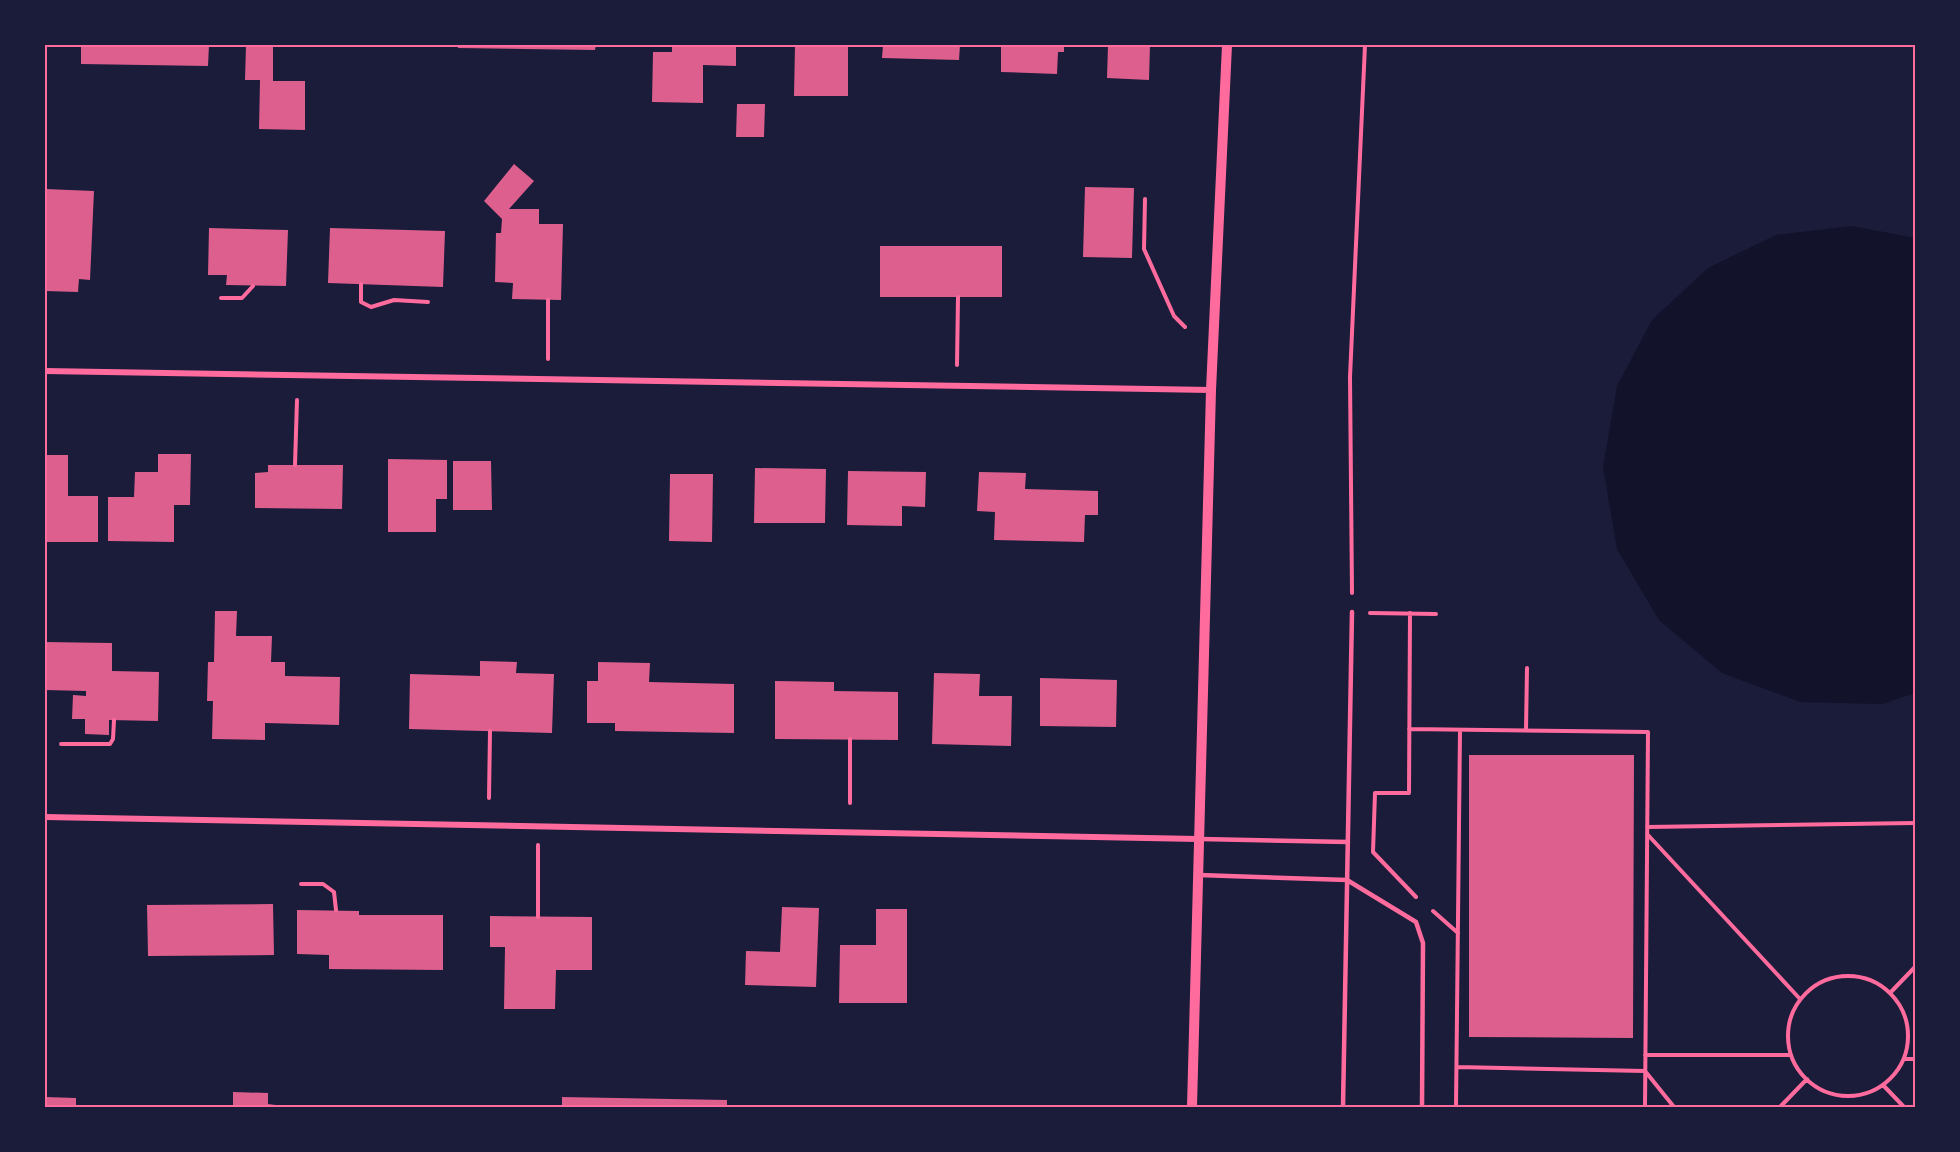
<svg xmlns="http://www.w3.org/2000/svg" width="1960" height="1152" font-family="'Golos Text',sans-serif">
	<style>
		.water { fill: #12122b }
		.building { fill: #dd5f8e }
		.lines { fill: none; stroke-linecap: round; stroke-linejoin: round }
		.path { stroke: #ff6b9d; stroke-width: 4 }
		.service { stroke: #ff6b9d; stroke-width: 4.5 }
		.minor { stroke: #ff6b9d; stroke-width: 6 }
		.tertiary { stroke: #ff6b9d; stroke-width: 10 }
		.neatline { fill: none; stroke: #ff6b9d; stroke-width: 2 }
	</style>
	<rect width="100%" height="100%" fill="#1b1b3a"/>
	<!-- water -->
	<path class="water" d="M1852,226L1915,238V693L1882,704L1800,702L1722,673L1659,620L1617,549L1603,467L1617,386L1652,320L1708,268L1776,235Z"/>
	<!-- building -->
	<path class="building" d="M81,45H209L208,66L81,64Z
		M246,45H273V81H305V130L259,129L260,80H245Z
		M458,45H596L595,50L458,48Z
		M672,45H736V66L703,65V103L652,102L653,52H672Z
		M795,45H848V96H794Z
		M883,45H960L959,60L882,58Z
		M1001,45H1064V52H1058L1057,74L1001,72Z
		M1108,45H1150L1149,80L1107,78Z
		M737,104H765L764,137H736Z
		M514,164L534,181L509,209H539V224H563L561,300L512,299L513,283L495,282L496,233H501L502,219L484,201Z
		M1085,187L1134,188L1132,258L1083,257Z
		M45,189L94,191L90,280L79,279L78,292L45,291Z
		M209,228L288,230L286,286L226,285L227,275H208Z
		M330,228L445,231L443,287L328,283Z
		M880,246H1002V297H880Z
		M158,454H191L190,505H174V542L108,541V497H134L135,472H158Z
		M45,455H68V496H98V542H45Z
		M388,459L447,460V499H436V532H388Z
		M453,461H491L492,510H453Z
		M268,465H343L342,509L255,508V473L268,472Z
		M755,468L826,469L825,523H754Z
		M848,471L926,472L925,507L902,506V526L847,525Z
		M979,472L1026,473L1025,489L1098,491V515H1085L1084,542L994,540L995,512L977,511Z
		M670,474H713L712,542L669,541Z
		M215,611H237L236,636H272L271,662H285V676L340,677L339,725L265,723V740L212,739L213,701H207L208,662H214Z
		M45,642L112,643V671L159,672L158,721L109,720V735L85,734V719H72L73,695L86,696V691L45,690Z
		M480,661L517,662L516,673L554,674L552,733L409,729L410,674L480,676Z
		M598,662L650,663L649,682L734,684V733L615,731V723H587V681H598Z
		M934,673L980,674L979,696H1012L1011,746L932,744Z
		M1040,678L1117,680L1116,727L1040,726Z
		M775,681L834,682V691L898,692V740L775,739Z
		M1469,755H1634L1633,1038L1469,1037Z
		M273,904L274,955L148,956L147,905Z
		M782,907L819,908L816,987L745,985L746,951L780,952Z
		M876,909H907V1003H839L840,945H876Z
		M297,910L359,911V915H443V970L329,969V955L297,954Z
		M490,916L592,917V970H556L555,1009H504L505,947H490Z
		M233,1092L268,1093V1104L291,1107H233Z
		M45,1097L76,1098V1107H45Z
		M562,1097L727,1100V1107H562Z"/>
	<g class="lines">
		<!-- path -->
		<path class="path" d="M1145,199L1144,249L1174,316L1185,327
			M361,284V302L371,307L394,300L428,302
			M221,298H242L253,286
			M548,300V359
			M957,365L958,297
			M295,465L297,400
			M1352,593L1350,377L1365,45
			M1370,613L1436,614
			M1410,613L1409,793H1375L1373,852L1416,897
			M1409,729L1648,732L1645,1107
			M1526,730L1527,668
			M61,744H110L113,739L114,720
			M489,798L490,731
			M850,803V739
			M1647,827L1915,823
			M1648,835L1800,999
			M301,884H323L334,892L336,910
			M1433,911L1458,933
			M538,917V845
			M1788 1036a60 60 0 1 1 120 0a60 60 0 1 1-120 0Z
			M1890,993L1915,967
			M1645,1055H1791
			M1904,1059H1915
			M1457,1067L1645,1071L1674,1107
			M1883,1085L1904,1107
			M1456,1107L1460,730
			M1780,1107L1807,1079"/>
		<!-- service -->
		<path class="service" d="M1201,839L1348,842
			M1199,875L1347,880L1416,922L1423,943L1422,1107
			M1343,1107L1352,612"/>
		<!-- minor -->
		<path class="minor" d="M45,371L1211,390
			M45,817L1198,839"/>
		<!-- tertiary -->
		<path class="tertiary" d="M1192,1107L1211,390L1227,45"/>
	</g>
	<!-- border -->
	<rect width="1960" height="1152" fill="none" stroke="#1b1b3a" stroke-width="93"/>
	<rect x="46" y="46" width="1868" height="1060" class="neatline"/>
</svg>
